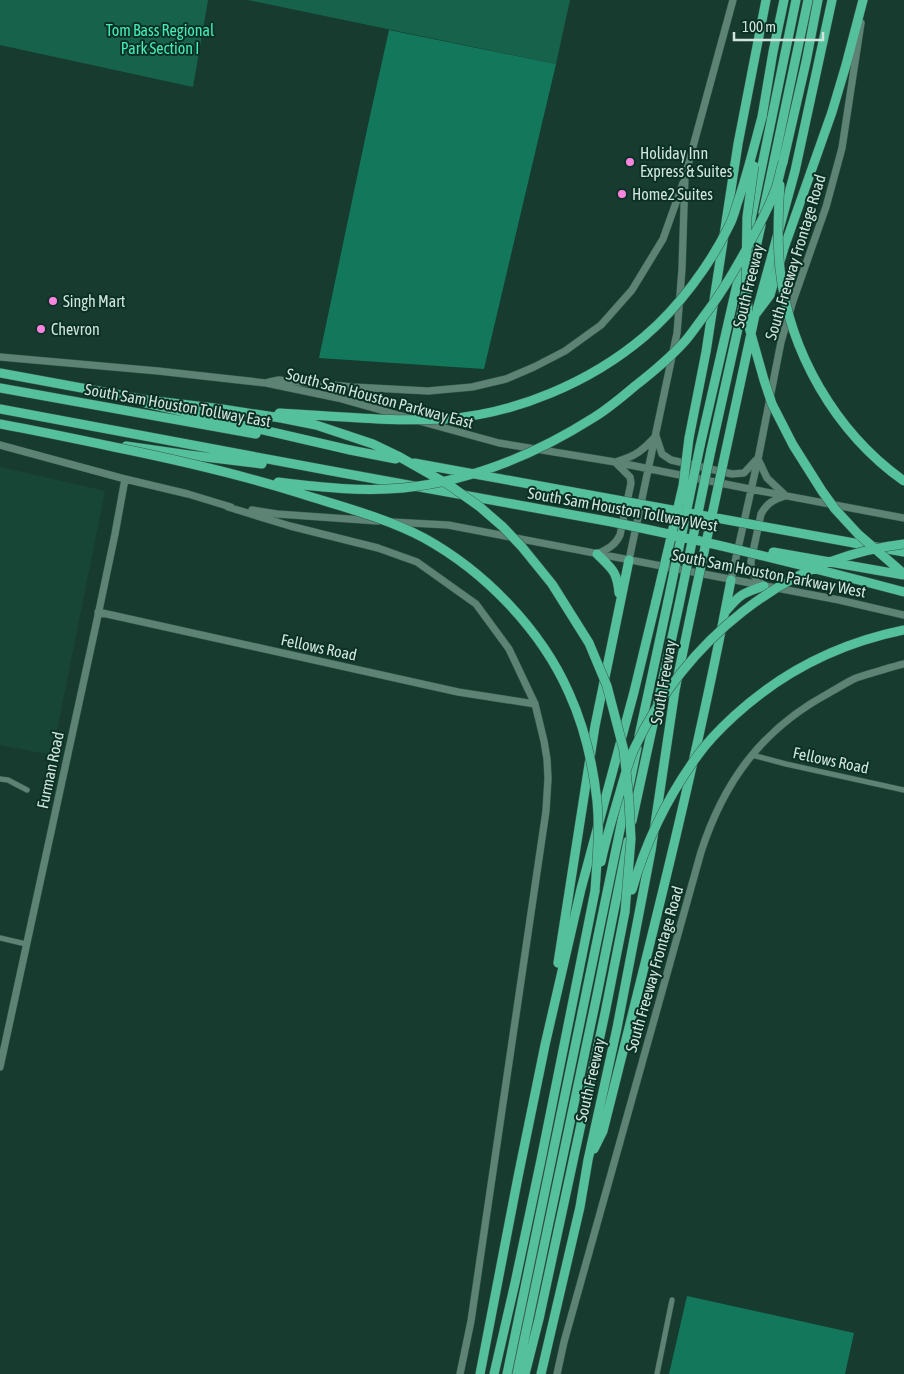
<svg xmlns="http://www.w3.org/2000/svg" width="904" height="1374" font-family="'Asap Condensed',sans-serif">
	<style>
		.built { fill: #174637 }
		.green { fill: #17624b }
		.forest { fill: #13775b }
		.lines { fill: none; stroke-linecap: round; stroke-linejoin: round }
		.street-casing { stroke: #3b594e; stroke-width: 6 }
		.secondary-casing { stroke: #3b594e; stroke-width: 8 }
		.highway-casing { stroke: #3b594e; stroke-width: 10 }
		.street { stroke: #5d8374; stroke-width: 5 }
		.secondary { stroke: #5d8374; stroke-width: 7 }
		.highway { stroke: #54c19c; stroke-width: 9 }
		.highway-bridge-casing { stroke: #3b594e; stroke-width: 10; stroke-linecap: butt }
		.highway-bridge { stroke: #54c19c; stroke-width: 9 }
		.poi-dot { fill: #fe85df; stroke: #0b3125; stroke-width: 2 }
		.labels { text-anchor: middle; stroke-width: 4; stroke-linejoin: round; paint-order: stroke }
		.park-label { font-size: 16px; fill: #47ebb9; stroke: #0b3125 }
		.poi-label { font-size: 16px; fill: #d1e5dc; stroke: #0b3125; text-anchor: start }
		.street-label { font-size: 16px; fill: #d1e5dc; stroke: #0b3125 }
	</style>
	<rect width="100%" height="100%" fill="#173c2f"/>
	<!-- built -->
	<path class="built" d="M0,467L105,491L52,755L0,745Z"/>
	<!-- green -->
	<path class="green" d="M0,0H208L193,87L0,45Z
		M248,0H570L556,64Z"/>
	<!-- forest -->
	<path class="forest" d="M389,30L556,64L484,369L319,358L368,125Z
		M687,1296L854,1333L845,1374H669Z"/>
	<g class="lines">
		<defs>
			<path id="street" d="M752,755L786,764L904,790
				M0,779L8,780L27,790
				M0,938L26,944
				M657,1374L672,1300"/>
			<path id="secondary" d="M0,357L158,371L266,383L338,398L409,418
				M269,382L279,380L288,381L353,387L428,391L472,387L506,379L534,367L565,351L601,325L632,290L663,239L683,183
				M419,421L499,443L615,462L750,489L904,518
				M656,436L662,454L671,460L732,474L744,473L756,460
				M0,445L125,479L188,494L231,507
				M758,459L767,478L785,495
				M618,461C636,456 643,450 656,436
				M228,507L290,526L378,548L417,562L476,604L509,649L535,704L544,741L547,759L548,778L546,811L471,1321L460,1374
				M252,510L277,514L378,521
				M391,522L448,525L839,600L904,615
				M597,554C607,549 615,546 620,535L631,483L630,477L617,464
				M629,560L677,333L682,269L685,176L733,0
				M731,580L758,459L781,342L793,301L826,207L842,148L861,23
				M764,586C755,578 751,574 751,561L761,514C767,503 773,500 785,496
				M98,612L458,692L535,704
				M0,1067L97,620L115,534L125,479
				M557,1374L564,1342L701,852C724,781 762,729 829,693C838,688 847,682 856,678C872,673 888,668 904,664"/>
			<path id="highway" d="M762,117L773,52L784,0
				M783,162L806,62L818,0
				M763,213L808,0
				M749,229L796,0
				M757,310L795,171L832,0
				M755,315L770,295L784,248L832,112L846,65L863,0
				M0,388L256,434
				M146,403L350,450
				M0,409L337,472L612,522
				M689,438L706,352L738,144L766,0
				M126,446L189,455L262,464
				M700,446L743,258
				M711,450L761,225
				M854,543L904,552
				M597,554C612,569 617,571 619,593
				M726,611C740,594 743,593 764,586
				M639,736L668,601
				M632,821L679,605
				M558,963L595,726L629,560
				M594,1149L603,1131C649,948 696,765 731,580
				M480,1374L518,1177L545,1045L581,889L634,692L656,601
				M494,1374L515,1283L541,1160L595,891
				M507,1374L637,748
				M517,1374L597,995L628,841
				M525,1374L539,1319L605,1013L625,912
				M541,1374L580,1207L588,1160L617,1028L651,851L675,690L692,608"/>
		</defs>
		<!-- street casing -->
		<use href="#street" class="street-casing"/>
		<!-- secondary casing -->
		<use href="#secondary" class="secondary-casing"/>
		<!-- highway casing -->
		<use href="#highway" class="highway-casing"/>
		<!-- street -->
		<use href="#street" class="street"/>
		<!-- secondary -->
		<use href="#secondary" class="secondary"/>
		<!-- highway -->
		<use href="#highway" class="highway"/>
		<defs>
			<path id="highway-bridge" d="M754,166L747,217L746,277L749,327L764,380L772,404L793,445L822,491L835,509L858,534L904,574
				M780,185C778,212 777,241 780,269C789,352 836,433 904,481
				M0,373L147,400L222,409L281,418L316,425L373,444L398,456L449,485L480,507L503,527L522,547L552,584L589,643L607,686L624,751L629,801L631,839L625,912
				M279,413C334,416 390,422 445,419C516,414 591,382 645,336C678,308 710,265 729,226C733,219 735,211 737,204C747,176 754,146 762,117
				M0,424C38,431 76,439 114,447C178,460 240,474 302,494C343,507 386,518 424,538C484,571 541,629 569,693C584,726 593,764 597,801C600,831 597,861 595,891
				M350,450L396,459
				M414,463L854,543
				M278,482C320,487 361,492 403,488C471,481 536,454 593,418C608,409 622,397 635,386C653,372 671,357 686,340C692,333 698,324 704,316C725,289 741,260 757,229C764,216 771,202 776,188C779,179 780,171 783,162
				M612,522C711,542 807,566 904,592
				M773,552L904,575
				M656,601L683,486L689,438
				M668,601L700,446
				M679,605L711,450
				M692,608L755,315
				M601,862C606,838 613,816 620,792C624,778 628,763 634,749C685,641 784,558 904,544
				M632,890C646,841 668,796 698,755C708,741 721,728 734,716C782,672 840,643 904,630"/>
		</defs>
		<!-- highway-bridge casing -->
		<use href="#highway-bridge" class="highway-bridge-casing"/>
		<!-- highway-bridge -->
		<use href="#highway-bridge" class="highway-bridge"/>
	</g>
	<!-- markers -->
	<g class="poi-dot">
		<circle cx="630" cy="162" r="5"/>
		<circle cx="622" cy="194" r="5"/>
		<circle cx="53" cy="301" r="5"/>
		<circle cx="41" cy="329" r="5"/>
	</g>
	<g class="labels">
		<!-- park labels -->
		<g class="park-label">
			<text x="160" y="36">Tom Bass Regional<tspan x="160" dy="18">Park Section I</tspan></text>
		</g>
		<!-- poi labels -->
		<g class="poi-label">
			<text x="640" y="159">Holiday Inn<tspan x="640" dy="18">Express &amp; Suites</tspan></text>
			<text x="632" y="200">Home2 Suites</text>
			<text x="63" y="307">Singh Mart</text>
			<text x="51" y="335">Chevron</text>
		</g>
		<!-- street labels -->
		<g class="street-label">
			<text transform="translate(795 257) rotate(-73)" y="6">South Freeway Frontage Road</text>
			<text transform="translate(748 286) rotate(-76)" y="6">South Freeway</text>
			<text transform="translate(380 398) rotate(15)" y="6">South Sam Houston Parkway East</text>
			<text transform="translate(178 405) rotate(10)" y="6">South Sam Houston Tollway East</text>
			<text transform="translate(623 509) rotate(10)" y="6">South Sam Houston Tollway West</text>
			<text transform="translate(769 573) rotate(11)" y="6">South Sam Houston Parkway West</text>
			<text transform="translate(319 647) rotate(12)" y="6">Fellows Road</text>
			<text transform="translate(663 682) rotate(-80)" y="6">South Freeway</text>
			<text transform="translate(831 760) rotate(12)" y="6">Fellows Road</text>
			<text transform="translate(50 770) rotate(-78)" y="6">Furman Road</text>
			<text transform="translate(654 969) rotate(-74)" y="6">South Freeway Frontage Road</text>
			<text transform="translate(590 1080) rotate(-77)" y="6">South Freeway</text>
		</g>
	</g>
	<!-- scale -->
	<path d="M734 32v8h89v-8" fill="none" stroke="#d1e5dc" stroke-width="2.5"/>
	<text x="742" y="32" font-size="15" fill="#d1e5dc" stroke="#0b3125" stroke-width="4" paint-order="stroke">100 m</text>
</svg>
